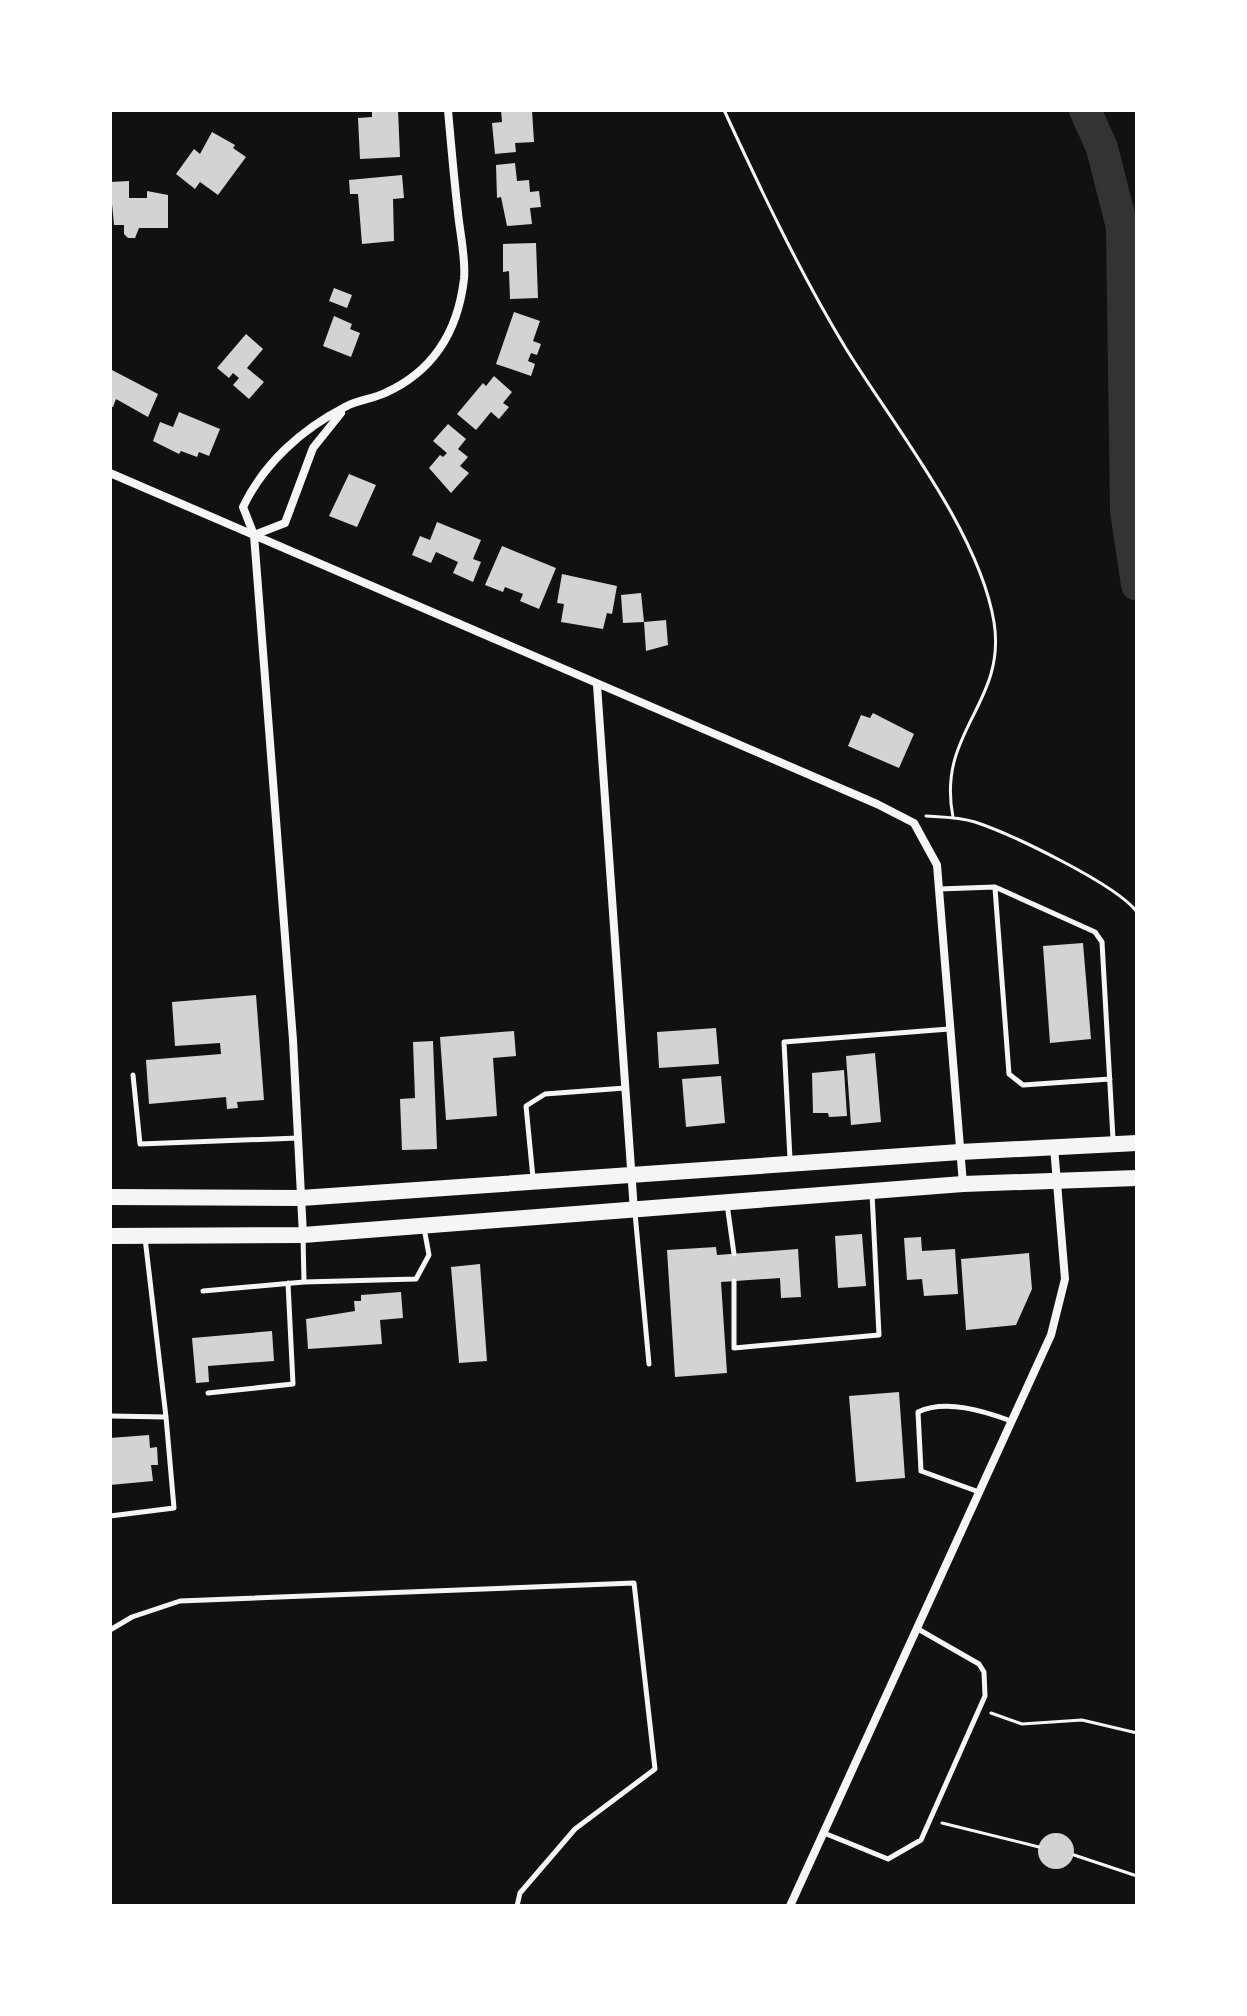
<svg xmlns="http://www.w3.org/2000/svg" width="1247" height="2016" font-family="Roboto,sans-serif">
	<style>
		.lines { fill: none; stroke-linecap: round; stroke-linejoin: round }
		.stream { stroke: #333; stroke-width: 5 }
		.river { stroke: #333; stroke-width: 32 }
		.building { fill: #d3d3d3 }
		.path { stroke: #f5f5f5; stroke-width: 3 }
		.service { stroke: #f5f5f5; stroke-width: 5 }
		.minor { stroke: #f5f5f5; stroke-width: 8 }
		.trunk { stroke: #f5f5f5; stroke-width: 16 }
	</style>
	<rect width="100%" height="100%" fill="#111"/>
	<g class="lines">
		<!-- stream -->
		<path class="stream" d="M1122,227L1137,218"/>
		<!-- river -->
		<path class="river" d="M1085,110L1102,148L1122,227L1126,511L1137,585"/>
	</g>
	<!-- building -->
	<path class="building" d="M372,110H398L400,157L360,159L358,118L372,117Z
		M501,110H532L534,142L515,143L516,152L495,154L492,123L502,122Z
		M212,132L235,145L233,148L246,157L218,195L200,182L195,189L176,174L194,149L200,154Z
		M515,163L517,181L529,180L530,192L539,191L541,207L530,208L532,224L507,226L501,197L497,198L496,165Z
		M402,175L404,198L393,199L394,241L362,244L358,194H350L349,180Z
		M129,181V198H147V191L168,195V228H139L135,238H128L124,234V225H114L110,182Z
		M536,243L538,298L510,299L509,271L503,272V244Z
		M334,288L352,295L347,308L329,301Z
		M514,312L540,321L533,341L541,344L537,355L531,353L528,361L535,364L531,376L496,364Z
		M334,316L352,324L350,329L360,333L351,357L323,346Z
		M246,334L263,349L247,368L264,382L249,399L233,385L239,378L233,373L229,378L217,368Z
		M110,369L158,394L148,417L116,399L113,407L110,406Z
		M494,376L512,392L503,403L509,407L499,419L491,412L476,430L457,414L483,383L486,386Z
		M179,412L220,429L209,456L199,452L197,457L181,451L179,454L153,441L160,422L173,427Z
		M448,424L466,439L458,449L468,457L460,466L469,473L451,493L429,468L440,455L443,457L447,453L433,441Z
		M349,474L376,485L357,527L329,516Z
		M437,522L481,540L473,559L481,562L473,582L453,573L458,562L436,552L431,563L412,555L420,536L430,540Z
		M502,546L556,568L539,609L520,601L523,594L505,587L503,592L485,585Z
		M562,574L617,586L612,614L607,613L603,629L561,622L564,604L557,603Z
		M641,593L644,622L623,623L621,595Z
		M666,620L668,645L646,651L644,622Z
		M873,713L914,734L899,768L848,746L861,715L870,718Z
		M1083,943L1091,1039L1050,1043L1043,946Z
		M256,995L264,1100L237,1102L238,1108L227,1109L226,1097L149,1104L146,1060L221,1054L220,1043L175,1046L172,1002Z
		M716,1028L719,1064L659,1068L657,1032Z
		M514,1031L516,1056L493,1058L497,1116L446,1120L440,1037Z
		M433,1041L437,1149L402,1150L400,1099L415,1098L413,1042Z
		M875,1053L881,1122L851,1125L846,1056Z
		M844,1070L847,1116L829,1117L828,1113H813L812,1073Z
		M721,1076L725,1123L686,1127L682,1079Z
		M862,1234L866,1286L838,1288L835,1236Z
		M921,1237L922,1251L955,1249L958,1294L924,1296L922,1279L907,1280L904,1238Z
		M716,1247L717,1255L798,1249L801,1297L781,1298L780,1278L721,1282L727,1373L675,1377L667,1250Z
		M1029,1253L1032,1289L1016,1325L966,1330L961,1259Z
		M480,1264L487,1361L459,1363L451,1267Z
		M401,1292L403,1318L380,1320L382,1344L308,1349L306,1319L355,1311L354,1301H361V1295Z
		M272,1331L274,1361L208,1366L209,1382L196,1383L192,1338Z
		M899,1392L905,1478L856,1482L849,1396Z
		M149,1435L150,1448L157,1447L158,1465H151L153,1481L110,1485V1438Z
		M1038 1851a18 18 0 1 1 36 0a18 18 0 1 1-36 0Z"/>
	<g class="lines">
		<!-- path -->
		<path class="path" d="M724,110C761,190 799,271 845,347C893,425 979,531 994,622C1007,704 936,731 953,817
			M926,816C942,817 959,817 975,822C1011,834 1116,884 1137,912
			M991,1713L1022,1724L1082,1720L1137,1733
			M942,1823L1039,1847
			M1074,1855L1137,1876"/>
		<!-- service -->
		<path class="service" d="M995,888L1009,1074L1023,1085L1110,1079
			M939,889L995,887L1095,932L1102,942L1113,1139
			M133,1075L140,1144L298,1138
			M790,1159L784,1042L949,1029
			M533,1178L526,1106L545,1094L625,1088
			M727,1204L734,1254
			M635,1213L649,1364
			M145,1238L166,1417
			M734,1281V1348L879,1335L872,1193
			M304,1282L416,1279L429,1255L424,1228
			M203,1291L304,1282L303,1236
			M208,1393L293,1384L288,1283
			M110,1416L166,1417L174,1508L110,1516
			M979,1492L921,1471L918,1412C946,1399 984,1411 1011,1421
			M110,1630L132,1617L180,1601L634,1583L655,1769L575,1829L520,1893L517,1906
			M824,1833L888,1859L921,1840L985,1696L984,1672L979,1664L918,1629"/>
		<!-- minor -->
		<path class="minor" d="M110,473L877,804L914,823L937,865L963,1184
			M254,535L285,523L313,448L341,413
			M597,685L634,1211
			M303,1235L293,1040L254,535L243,507C264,463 302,429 345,407C357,400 373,399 385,393C434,371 458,330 464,279C466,258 460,234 458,213C454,179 451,144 448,110
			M790,1906L1051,1335L1065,1279L1054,1147"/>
		<!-- trunk -->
		<path class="trunk" d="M110,1197L301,1198L960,1152L1137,1143
			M110,1236L303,1235L963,1184L1137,1178"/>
	</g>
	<!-- border -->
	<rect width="1247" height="2016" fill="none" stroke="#ffffff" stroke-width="224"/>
</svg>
